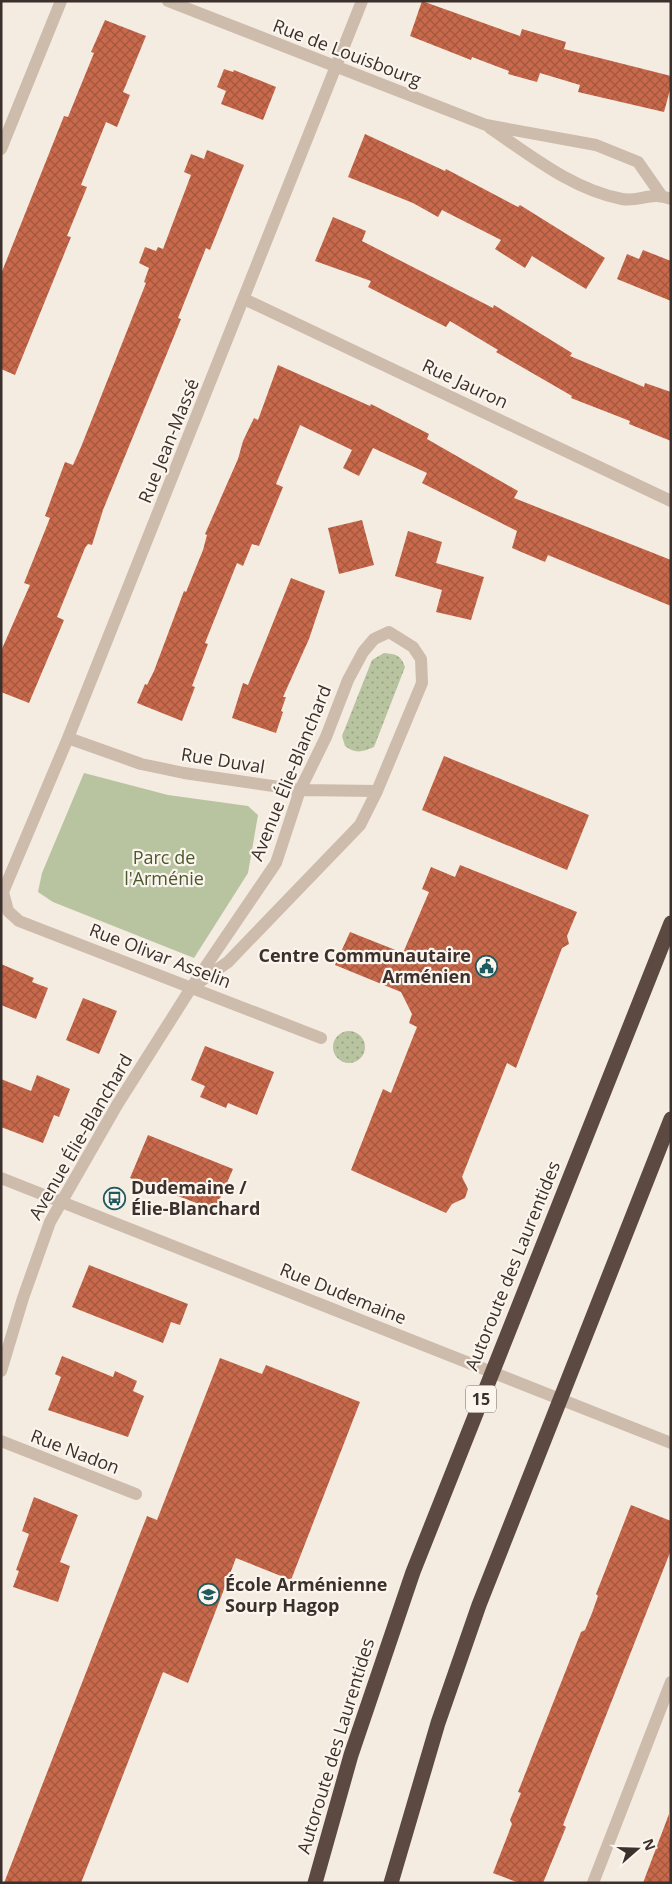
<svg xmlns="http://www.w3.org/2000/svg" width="672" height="1884" font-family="'Open Sans',sans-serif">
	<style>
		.grass { fill: url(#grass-dots) }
		.park { fill: #b8c4a0 }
		.building { fill: url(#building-cross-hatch) }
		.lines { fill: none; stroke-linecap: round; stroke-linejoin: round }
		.minor { stroke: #cdbbac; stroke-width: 12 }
		.highway { stroke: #5c4a42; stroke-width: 15 }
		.labels { text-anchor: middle; stroke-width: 4.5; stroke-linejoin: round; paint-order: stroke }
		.shield { fill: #fbf5ee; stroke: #756b66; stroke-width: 1 }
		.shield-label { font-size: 16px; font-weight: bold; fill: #3b302b }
		.street-label { font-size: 18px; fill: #3b302b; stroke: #fbf5ee }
		.park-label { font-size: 18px; fill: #4a5a2e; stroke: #fbf5ee }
		.poi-label { font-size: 18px; font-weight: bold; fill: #3b302b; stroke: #fbf5ee; text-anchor: start }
	</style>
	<defs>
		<pattern id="grass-dots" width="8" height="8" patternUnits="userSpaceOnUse" patternTransform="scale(1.25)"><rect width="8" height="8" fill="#b8c4a0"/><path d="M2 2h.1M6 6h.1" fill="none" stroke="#97a083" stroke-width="1.8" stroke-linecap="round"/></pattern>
		<pattern id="building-cross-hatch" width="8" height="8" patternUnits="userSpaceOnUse" patternTransform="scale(1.25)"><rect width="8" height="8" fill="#c8694b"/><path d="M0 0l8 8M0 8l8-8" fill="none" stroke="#a4573f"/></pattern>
	</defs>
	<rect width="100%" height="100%" fill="#f4ebe1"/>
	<!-- grass -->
	<path class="grass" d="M384,653C396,654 401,655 405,667L374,747C362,752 356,754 345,746L342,736L372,660Z
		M333 1047a16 16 0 1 1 32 0a16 16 0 1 1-32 0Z"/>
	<!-- park -->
	<path class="park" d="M84,773L168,795L248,806L258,815L248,873L194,958L53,902L38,892L42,873Z"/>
	<!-- building -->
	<path class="building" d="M422,1L520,36L522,29L566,42L564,49L671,76V86L664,112L578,92L580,85L540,73L537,82L508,74L509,71L472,57L471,60L410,36Z
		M105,20L146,36L123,92L130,95L117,127L106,122L81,185L87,187L67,236L71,237L15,375L1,369V274L64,116L68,117L94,53L91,52Z
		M224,69L233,72L234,70L276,87L263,120L221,104L226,91L217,87Z
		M365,134L445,171L446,169L518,207L520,205L605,258L586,289L532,256L525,268L495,249L501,240L442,210L438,217L413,203L348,177Z
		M207,150L244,165L210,250L206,248L178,318L181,319L103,510L92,545L88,544L85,548L57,617L64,620L29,703L1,692V651L30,585L24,583L50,518L45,516L65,462L73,465L81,447L146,283L144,282L149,268L139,263L145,247L156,251L158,247L163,249L191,175L184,172L191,154L204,159Z
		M333,217L366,231L362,241L493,308L494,305L572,353L570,356L644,387L645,383L671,392V441L629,424L630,421L571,398L572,396L496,352L498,350L450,321L446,327L368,287L371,281L315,261Z
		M643,250L671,261V301L617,279L627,254L639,259Z
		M278,365L370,406L371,404L429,434L427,439L518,491L514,498L671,560V606L548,555L545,562L512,548L517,531L422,483L427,473L373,448L359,476L343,468L352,450L300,425L276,484L283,487L259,546L252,544L243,566L237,563L205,643L208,644L192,686L195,687L182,721L137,703L145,684L147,685L154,671L184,591L186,592L203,550L207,535L205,534L238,459L243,441L254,418L258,420Z
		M362,520L374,565L339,574L328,528Z
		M408,531L442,542L436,563L484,577L471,620L436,612L442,590L395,576Z
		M291,578L325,591L309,639L283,697H286L281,711L283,712L276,733L232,718L243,683L248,685Z
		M444,756L589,815L567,870L422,810Z
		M460,865L577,912L567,936L569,944L562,948L516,1068L507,1063L462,1177L468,1189L465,1198L452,1204L446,1213L351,1170L383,1089L391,1093L417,1027L409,1023L412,1014L401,992L335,965L350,932L403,953L429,892L422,889L431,867L455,877Z
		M1,964L34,978L32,982L48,988L36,1019L1,1005Z
		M83,998L117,1011L99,1054L66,1040Z
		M205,1046L274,1072L257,1115L228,1103L226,1108L200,1097L205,1086L191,1080Z
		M37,1075L70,1089L59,1117L54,1115L43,1143L1,1127V1079L31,1091Z
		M148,1135L233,1169L215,1210L130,1178Z
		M89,1265L188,1304L180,1325L171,1322L163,1343L72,1307Z
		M62,1356L113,1377L115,1371L137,1381L133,1391L144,1396L128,1437L48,1410L61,1377L55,1374Z
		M220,1358L262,1374L266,1365L360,1402L291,1580L236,1558L188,1683L163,1672L81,1883H4L147,1516L157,1520Z
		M34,1497L78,1515L60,1562L70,1566L58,1602L13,1587L19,1571L16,1570L29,1534L22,1531Z
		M631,1505L671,1521V1550L563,1825L566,1827L543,1883H519L493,1873L512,1824L510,1820L521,1793L518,1792L581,1632L585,1630L592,1613L598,1596L596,1594Z
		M669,1814L671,1883H643Z"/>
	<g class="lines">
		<!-- minor -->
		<path class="minor" d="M168,1L486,125L596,145L638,162L661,195
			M490,128C530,155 573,190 622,199C639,202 652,191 671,199
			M1,149L61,1
			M244,299L671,501
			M68,738L141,764L184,773L300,790L377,791
			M321,1038L19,921L8,911L3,892L68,738L362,1
			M1,1178L671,1443
			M1,1371L23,1298L50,1222L117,1105L191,988L276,863L300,790L326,737L348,680L363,652L374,639L389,632L413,647L421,659L422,683L377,791L360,825L228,962L191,988
			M1,1441L136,1494
			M593,1883L671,1682"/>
		<!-- highway -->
		<path class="highway" d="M315,1883L351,1755L413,1572L671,923
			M391,1883L438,1723L479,1605L671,1119"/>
	</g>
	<!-- icons -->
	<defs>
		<symbol id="civic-ring" viewBox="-11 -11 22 22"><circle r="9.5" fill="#fbf5ee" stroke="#1f5a5e" stroke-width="1.5"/><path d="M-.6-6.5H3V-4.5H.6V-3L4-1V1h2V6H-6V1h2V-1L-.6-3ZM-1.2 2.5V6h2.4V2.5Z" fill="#1f5a5e"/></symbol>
		<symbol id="bus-ring" viewBox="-11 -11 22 22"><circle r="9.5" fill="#fbf5ee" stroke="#1f5a5e" stroke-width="1.5"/><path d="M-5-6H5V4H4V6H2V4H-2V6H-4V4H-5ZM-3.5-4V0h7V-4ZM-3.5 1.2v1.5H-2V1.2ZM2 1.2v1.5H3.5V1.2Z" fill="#1f5a5e"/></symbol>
		<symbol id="school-ring" viewBox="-11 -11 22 22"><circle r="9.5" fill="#fbf5ee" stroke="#1f5a5e" stroke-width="1.5"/><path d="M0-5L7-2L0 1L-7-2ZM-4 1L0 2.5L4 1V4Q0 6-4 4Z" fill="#1f5a5e"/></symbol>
	</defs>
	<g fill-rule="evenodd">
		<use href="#civic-ring" x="474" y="954" width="25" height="25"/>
		<use href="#bus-ring" x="102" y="1186" width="25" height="25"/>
		<use href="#school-ring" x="196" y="1582" width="25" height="25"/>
	</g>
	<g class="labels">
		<!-- shield labels -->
		<rect class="shield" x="466" y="1385.5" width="30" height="27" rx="4"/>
		<g class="shield-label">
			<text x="481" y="1405">15</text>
		</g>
		<!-- street labels -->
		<g class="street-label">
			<text transform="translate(347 53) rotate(21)" y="6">Rue de Louisbourg</text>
			<text transform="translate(465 384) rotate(25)" y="6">Rue Jauron</text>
			<text transform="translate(169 441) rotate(-68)" y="6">Rue Jean-Massé</text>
			<text transform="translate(223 761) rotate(9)" y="6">Rue Duval</text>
			<text transform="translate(291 773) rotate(-68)" y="6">Avenue Élie-Blanchard</text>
			<text transform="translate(160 956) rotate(21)" y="6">Rue Olivar Asselin</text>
			<text transform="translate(81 1137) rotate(-60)" y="6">Avenue Élie-Blanchard</text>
			<text transform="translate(513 1266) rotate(-68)" y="6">Autoroute des Laurentides</text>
			<text transform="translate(343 1294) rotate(22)" y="6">Rue Dudemaine</text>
			<text transform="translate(75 1452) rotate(21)" y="6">Rue Nadon</text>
			<text transform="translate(336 1746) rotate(-73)" y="6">Autoroute des Laurentides</text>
		</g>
		<!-- park labels -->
		<g class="park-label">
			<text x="164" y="864">Parc de<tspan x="164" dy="21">l'Arménie</tspan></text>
		</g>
		<!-- poi labels -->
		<g class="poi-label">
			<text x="471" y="962" text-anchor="end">Centre Communautaire<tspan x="471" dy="21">Arménien</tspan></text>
			<text x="131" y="1194">Dudemaine /<tspan x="131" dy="21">Élie-Blanchard</tspan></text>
			<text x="225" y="1591">École Arménienne<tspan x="225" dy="21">Sourp Hagop</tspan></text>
		</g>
	</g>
	<!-- border -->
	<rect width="672" height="1884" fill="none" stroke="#3b302b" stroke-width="5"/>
	<!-- north arrow -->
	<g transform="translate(637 1849) rotate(70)" stroke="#fbf5ee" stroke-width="4" paint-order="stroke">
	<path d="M0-4L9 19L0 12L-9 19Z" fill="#3b302b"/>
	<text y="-8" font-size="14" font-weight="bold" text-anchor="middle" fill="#3b302b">N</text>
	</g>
</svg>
